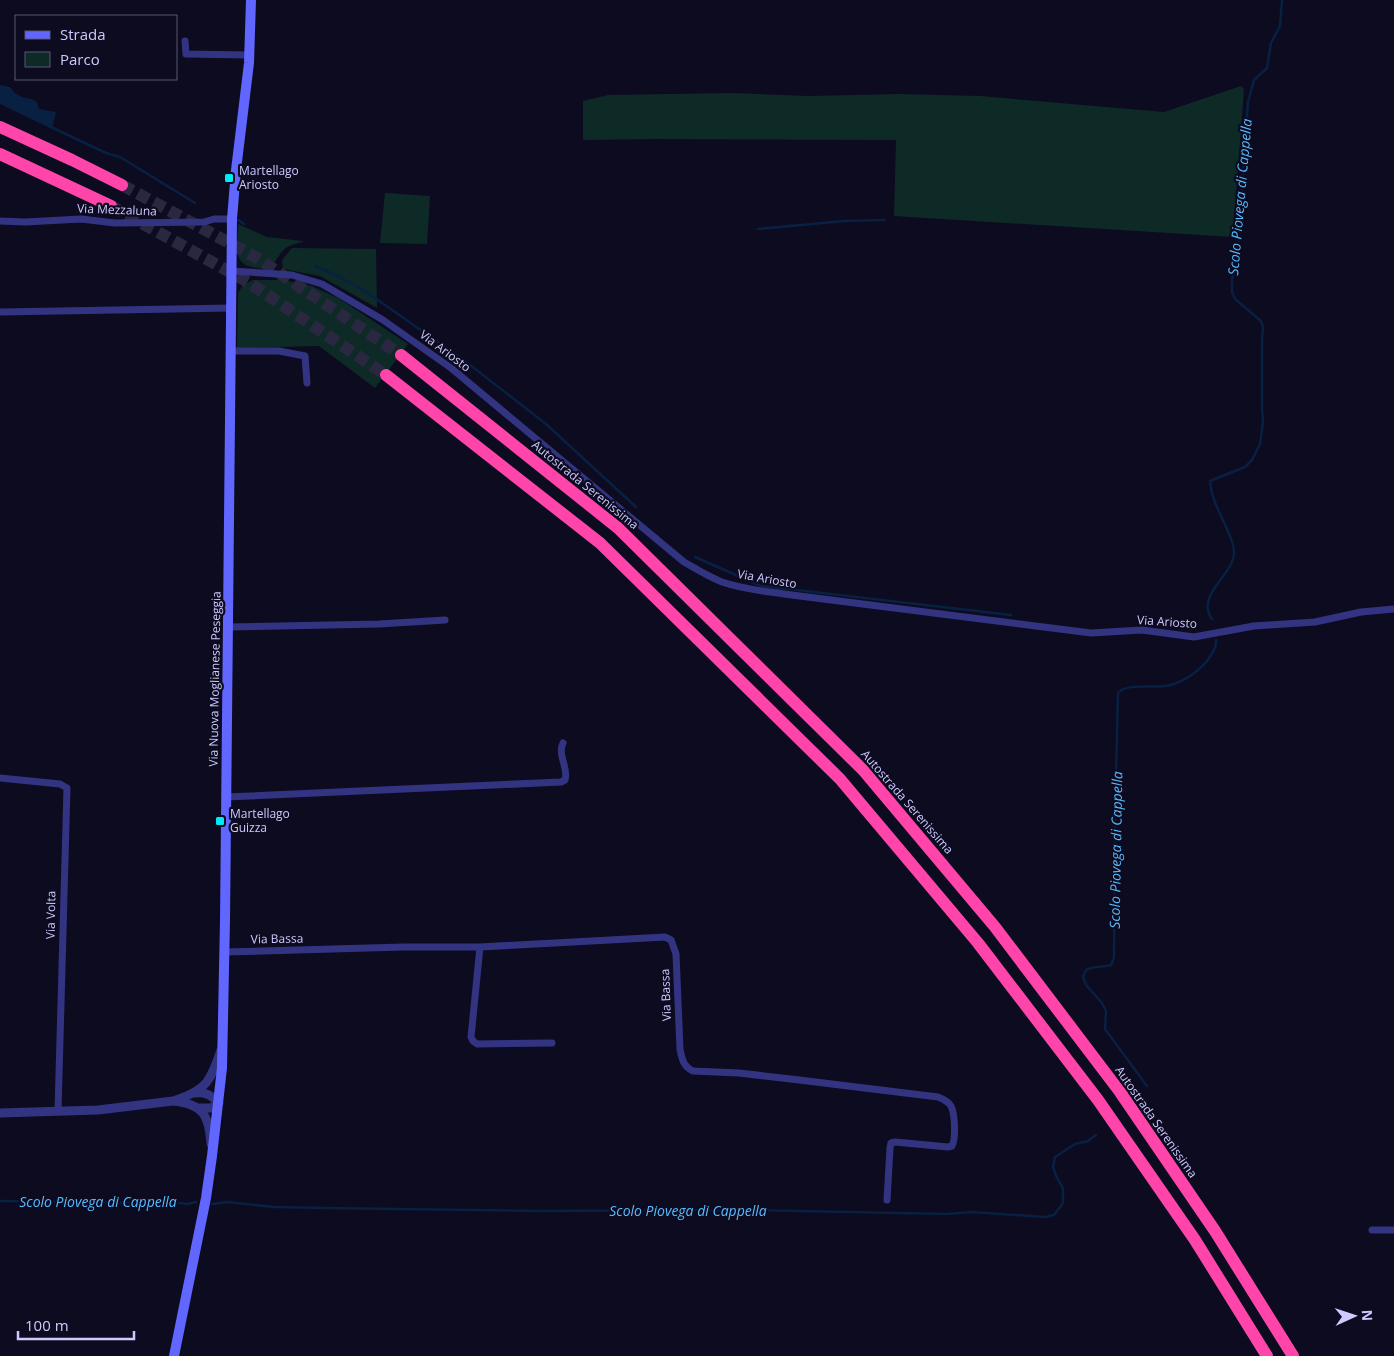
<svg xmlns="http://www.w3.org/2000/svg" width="1394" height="1356" font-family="'Open Sans',sans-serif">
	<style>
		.green { fill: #0e2a27 }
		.water { fill: #082042 }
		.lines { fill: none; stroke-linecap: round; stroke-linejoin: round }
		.stream { stroke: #082042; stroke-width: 2.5 }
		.motorway-tunnel { stroke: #2a2841; stroke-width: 12; stroke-dasharray: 12 6; stroke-linecap: butt }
		.minor { stroke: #323482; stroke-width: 7 }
		.tertiary { stroke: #323482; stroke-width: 9 }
		.secondary { stroke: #6166ff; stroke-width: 10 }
		.motorway { stroke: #ff45a9; stroke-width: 12 }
		.poi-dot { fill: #00eaf5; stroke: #0d0b20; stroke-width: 2 }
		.labels { text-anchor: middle; stroke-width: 4.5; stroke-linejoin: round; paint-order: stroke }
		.poi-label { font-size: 12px; fill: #cdcaff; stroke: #0d0b20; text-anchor: start }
		.street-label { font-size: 12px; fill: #cdcaff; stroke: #0d0b20 }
		.water-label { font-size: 14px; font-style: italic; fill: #58bbff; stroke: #0d0b20 }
	</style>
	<rect width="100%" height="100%" fill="#0d0b20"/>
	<!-- green -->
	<path class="green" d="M1241,86L1244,89L1233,237L894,216L896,140L655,139L583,140V101L608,95L734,93L808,96L900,94L980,96L1164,112Z
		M385,193L430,196L427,244L380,243Z
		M238,224L267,237L303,241V242C281,246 282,253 270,269C231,268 237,256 238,224Z
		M292,248L376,249L377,308L320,276L283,269L282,260Z
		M253,280H283L312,286L340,299L408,344L375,388L319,346L237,348L238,293L243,285Z"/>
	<!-- water -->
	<path class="water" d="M0,85L10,87L15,93L22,97L31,99L37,102L39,109L56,112L52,129L0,104Z"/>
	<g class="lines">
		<!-- stream -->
		<path class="stream" d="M51,127L106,153L120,157L195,203
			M238,220L244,224
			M758,229L844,221L885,220
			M315,266L334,274L365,291L465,361L546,424L636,507
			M695,557L761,586L1011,615
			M1212,619C1195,596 1232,576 1234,554C1235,545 1230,537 1227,529C1220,513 1211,498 1210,481L1245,467L1252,460L1260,444L1263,422L1262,409V340L1263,327L1261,321L1235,299L1232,292V280L1239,238L1248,102L1254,80L1267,68L1271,43L1280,26L1282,0
			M1147,1086L1105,1029L1106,1011L1102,1003L1086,985L1083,977L1086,970C1094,965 1102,968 1111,965L1114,958L1115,815L1118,693C1126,683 1151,688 1164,686C1179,685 1197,673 1207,661C1211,655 1217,648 1216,640
			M0,1201L152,1203L173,1202L187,1204L196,1202
			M212,1204L227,1202L274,1207L324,1208L538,1211L756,1210L947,1214L972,1212L1045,1217L1054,1215L1063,1203V1188L1057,1178L1053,1167L1055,1157L1075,1144L1088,1141L1096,1135"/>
		<!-- motorway-tunnel -->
		<path class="motorway-tunnel" d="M122,185L257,258L401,355
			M111,206L248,282L386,375"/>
		<!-- minor -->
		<path class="minor" d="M185,41L186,54L249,55
			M0,221L25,222L81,219L115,223L204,222L214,219H232
			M232,271L292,275L322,284L383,320L451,368L684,562C696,569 709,577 722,582C742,589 763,591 784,594L1091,633L1142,630L1194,637L1254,626L1315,622L1361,612L1394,609
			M0,312L232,308
			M231,351H279L305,356L307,383
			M228,627L379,624L445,620
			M0,778L60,784L67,788L58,1111
			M226,797L561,782L565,780C569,768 557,755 563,743
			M480,947L471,1037L473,1041L477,1044L552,1043
			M225,952L403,947H480L665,937L671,940L676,954L680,1049C682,1059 683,1066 693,1071L739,1073L791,1079L938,1097C943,1099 948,1101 951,1106C955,1114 956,1138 952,1146L948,1147L895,1142L891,1143L890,1148L887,1200
			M1372,1230H1394"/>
		<!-- tertiary -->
		<path class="tertiary" d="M195,1093C206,1092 211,1095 219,1103L211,1108H198
			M176,1100C207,1090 211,1080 221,1050
			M0,1113L98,1110L173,1101C203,1104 209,1115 211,1144"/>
		<!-- secondary -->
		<path class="secondary" d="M174,1356L206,1198L212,1156L222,1068L225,920L232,219L236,170L249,63L251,0"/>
		<!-- motorway -->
		<path class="motorway" d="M0,127L72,160L122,185
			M0,154L111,206
			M401,355L618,528L863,770L995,927L1120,1092L1215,1231L1293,1356
			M386,375L600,543L840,779L978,943L1098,1100L1195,1240L1267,1356"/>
	</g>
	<!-- markers -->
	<g class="poi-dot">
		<rect x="224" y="173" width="10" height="10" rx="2.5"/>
		<rect x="215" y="816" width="10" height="10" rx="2.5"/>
	</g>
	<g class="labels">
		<!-- poi labels -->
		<g class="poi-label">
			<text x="239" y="175">Martellago<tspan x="239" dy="14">Ariosto</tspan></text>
			<text x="230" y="818">Martellago<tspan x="230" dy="14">Guizza</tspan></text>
		</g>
		<!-- street labels -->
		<g class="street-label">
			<text transform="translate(117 210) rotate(2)" y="4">Via Mezzaluna</text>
			<text transform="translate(445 351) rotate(37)" y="4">Via Ariosto</text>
			<text transform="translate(585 485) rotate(39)" y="4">Autostrada Serenissima</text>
			<text transform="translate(767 579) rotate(10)" y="4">Via Ariosto</text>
			<text transform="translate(1167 622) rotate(4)" y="4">Via Ariosto</text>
			<text transform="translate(215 679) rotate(-89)" y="4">Via Nuova Moglianese Peseggia</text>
			<text transform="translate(907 802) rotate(49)" y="4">Autostrada Serenissima</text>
			<text transform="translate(51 915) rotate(-89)" y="4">Via Volta</text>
			<text transform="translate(277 939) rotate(-1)" y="4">Via Bassa</text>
			<text transform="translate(666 995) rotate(-92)" y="4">Via Bassa</text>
			<text transform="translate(1156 1122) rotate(55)" y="4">Autostrada Serenissima</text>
		</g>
		<!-- water labels -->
		<g class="water-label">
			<text transform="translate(1240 197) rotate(-85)" y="5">Scolo Piovega di Cappella</text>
			<text transform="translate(1116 850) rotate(-89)" y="5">Scolo Piovega di Cappella</text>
			<text x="98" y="1207">Scolo Piovega di Cappella</text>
			<text x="688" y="1216">Scolo Piovega di Cappella</text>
		</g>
	</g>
	<!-- legend -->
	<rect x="15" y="15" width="162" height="65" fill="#0d0b20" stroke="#5a5779"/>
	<rect x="25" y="31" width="25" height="8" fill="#6166ff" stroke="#5a5779"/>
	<text x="60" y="40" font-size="15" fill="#cdcaff">Strada</text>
	<rect x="25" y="52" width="25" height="15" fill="#0e2a27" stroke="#5a5779"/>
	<text x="60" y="65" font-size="15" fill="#cdcaff">Parco</text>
	<!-- north arrow -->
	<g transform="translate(1354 1316) rotate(87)" stroke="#0d0b20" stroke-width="4" paint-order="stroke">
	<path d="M0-4L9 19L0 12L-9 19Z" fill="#cdcaff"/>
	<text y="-8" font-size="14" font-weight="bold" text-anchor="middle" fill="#cdcaff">N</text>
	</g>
	<!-- scale -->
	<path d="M18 1331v8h116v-8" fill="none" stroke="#cdcaff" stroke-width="2.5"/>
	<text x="25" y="1331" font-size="15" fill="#cdcaff" stroke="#0d0b20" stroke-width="4" paint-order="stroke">100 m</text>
</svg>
